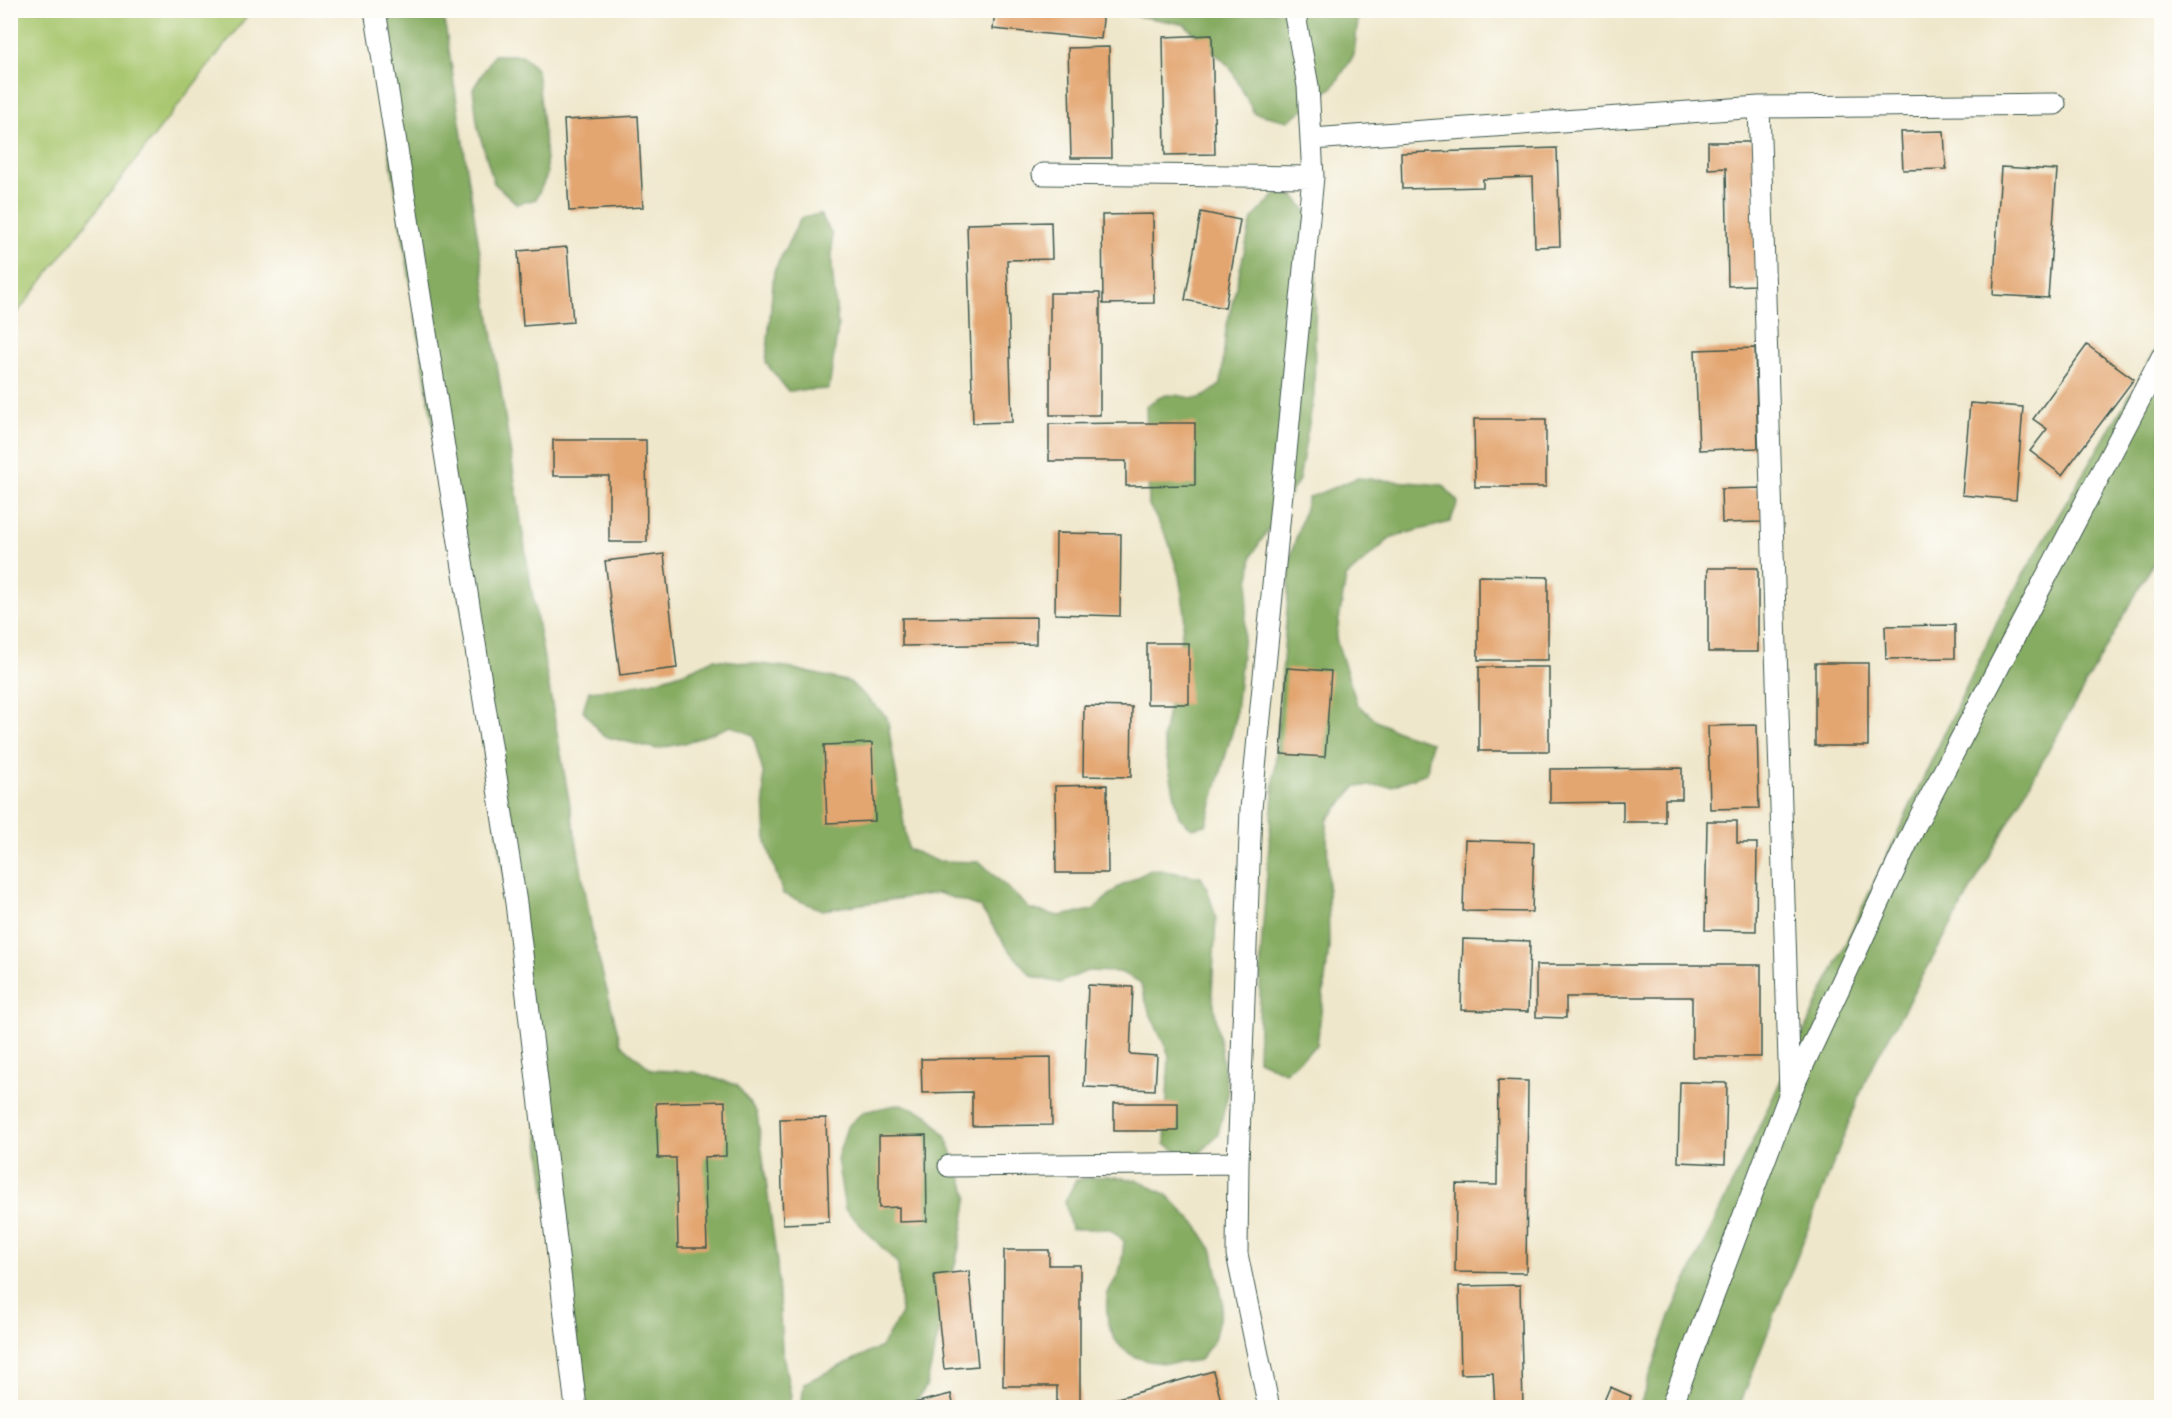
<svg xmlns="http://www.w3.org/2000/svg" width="2172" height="1418" font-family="'Shantell Sans',sans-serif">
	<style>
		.green { fill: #a9c76f; stroke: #648252; stroke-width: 1.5 }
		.forest { fill: #86ac62; stroke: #52744b; stroke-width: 1.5 }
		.building { fill: #e3a671 }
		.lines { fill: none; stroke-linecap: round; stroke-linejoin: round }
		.service-casing { stroke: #3e564b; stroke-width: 23 }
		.service { stroke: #fff; stroke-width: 21 }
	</style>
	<rect width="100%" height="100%" fill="#fdfcf7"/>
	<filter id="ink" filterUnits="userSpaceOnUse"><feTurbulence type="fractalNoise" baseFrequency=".0167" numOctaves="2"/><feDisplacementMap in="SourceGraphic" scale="12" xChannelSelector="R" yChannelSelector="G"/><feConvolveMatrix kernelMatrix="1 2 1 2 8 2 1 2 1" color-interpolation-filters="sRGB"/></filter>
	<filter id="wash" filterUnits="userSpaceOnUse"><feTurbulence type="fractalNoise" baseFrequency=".008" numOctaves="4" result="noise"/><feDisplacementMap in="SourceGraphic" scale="24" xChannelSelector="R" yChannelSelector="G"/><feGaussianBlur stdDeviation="1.35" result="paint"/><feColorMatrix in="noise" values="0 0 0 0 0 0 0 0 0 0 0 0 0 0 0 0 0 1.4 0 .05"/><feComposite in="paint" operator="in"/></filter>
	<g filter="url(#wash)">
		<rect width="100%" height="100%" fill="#efe7cb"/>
		<!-- green -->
		<path class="green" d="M11,10L251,11L11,321L10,11Z"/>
		<!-- forest -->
		<path class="forest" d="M367,11H443L530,580L594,941L621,1044L652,1070L694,1072L737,1085L757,1113L777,1263L782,1349L791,1397L787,1407H573L509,905Z
			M1077,11H1359L1354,55L1334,86L1288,121L1254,113L1230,67L1184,24L1120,13Z
			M494,55H522L537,70L544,134L547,175L536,199L517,204L494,183L478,129L473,89Z
			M1278,192L1295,197L1317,224L1314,395L1299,480L1252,555L1235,722L1206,825L1192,828L1179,817L1163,738L1185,614L1179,576L1168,540L1149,505L1146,406C1152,402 1161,395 1168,395C1199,395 1192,408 1221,384L1226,329L1252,219Z
			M820,214L832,234V269L838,327L829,389L788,391L766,363L774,271L801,218Z
			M2161,342V549L1867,1076L1739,1407L1639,1408L1670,1316L2002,611Z
			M1357,478L1443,485L1458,502L1450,522L1392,537L1346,577L1336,639L1357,704L1378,722L1402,733L1431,742L1427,773L1392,786H1356L1327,820L1329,948L1317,1045L1285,1072L1258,1060L1261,951L1291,555L1308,498Z
			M713,659L785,667L850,682L887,717L908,849L937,861L980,862L1030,909L1059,916L1093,910L1117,888L1152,869L1201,877L1207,888L1216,918L1212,993L1228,1094L1218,1134L1200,1153L1183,1154L1165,1144L1169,1055L1149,1011L1140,982L1120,972L1087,971L1059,983L1032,976L1009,950L980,907L938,893L822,910L783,894L766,842L763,772L753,735L731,726L688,742L657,749L603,736L583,710L589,691C633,686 673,681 713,659Z
			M901,1104L927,1114L946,1137L968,1196L960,1243L926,1387L912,1407L801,1408L804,1383L881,1347L901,1314L898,1264L845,1209L837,1159L847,1127L863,1112Z
			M1106,1176L1137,1180L1167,1195L1197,1226L1213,1251L1223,1303L1214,1340L1200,1360C1150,1369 1102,1360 1107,1297C1108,1289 1116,1281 1119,1272C1122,1263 1123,1251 1124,1241L1109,1229H1071L1065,1202L1076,1180Z"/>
		<g id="blocks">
			<!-- building -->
			<path class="building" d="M995,10H1104L1101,39L993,29Z
				M1212,35L1215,154L1165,155L1163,37Z
				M1109,47L1111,158H1071L1068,48Z
				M638,116L643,207L569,211L564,120Z
				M1944,131L1946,169L1903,170L1901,132Z
				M1708,142H1753L1756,285L1728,286L1726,168L1708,169Z
				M1557,148L1560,246L1535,247L1533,177L1483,179V187L1402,189L1401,153Z
				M2001,167L2057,170L2048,298L1993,295Z
				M1201,212L1240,220L1225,308L1185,300Z
				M1153,214L1154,303L1103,304L1102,215Z
				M1051,222L1052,259L1007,260L1012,422L973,423L967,224Z
				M567,247L573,322L523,326L518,251Z
				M1050,293H1100V415H1050Z
				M2087,345L2134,379L2062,475L2030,451L2047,429L2033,419Z
				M1755,348L1758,448L1699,450L1695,350Z
				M1970,403L2023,407L2016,500L1962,495Z
				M1474,419H1546V487H1475Z
				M1125,423H1195V485L1126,486V461H1049V424Z
				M553,440H646L647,542H609V476H553Z
				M1762,488L1763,522L1722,523L1721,489Z
				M1056,533L1121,534L1120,616L1055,614Z
				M664,554L677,668L620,675L605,561Z
				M1708,568H1758V652H1708Z
				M1478,576L1548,577V660H1478Z
				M1036,617V644L902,646V618Z
				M1955,625V658L1886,659L1885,626Z
				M1147,643H1189V704H1147Z
				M1815,663H1868V746H1815Z
				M1479,667H1549V751H1479Z
				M1287,668L1331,671L1325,757L1281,754Z
				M1084,706L1132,707L1131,777L1083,776Z
				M1757,725L1759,808L1710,809L1708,726Z
				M872,743L875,821L827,823L824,745Z
				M1682,768V799H1665V822H1623V802L1550,803V769Z
				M1107,785L1108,873H1056L1055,786Z
				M1707,821H1737V843H1757L1756,931L1705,930Z
				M1465,840L1534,842L1532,912L1463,911Z
				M1463,939L1530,941L1528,1012L1461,1010Z
				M1536,965H1761V1057H1692V997H1566V1018L1536,1017Z
				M1088,985L1133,987L1130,1054L1157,1056L1155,1090L1084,1087Z
				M1051,1057L1052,1125L972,1126V1092L922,1093L921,1059Z
				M1498,1080L1528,1081L1526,1273L1455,1272L1456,1184L1497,1185Z
				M1680,1082L1727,1083L1725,1164L1678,1162Z
				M725,1101L726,1156L704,1157L707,1248H678L676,1158H658L656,1103Z
				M1114,1103H1178V1131H1114Z
				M826,1118L829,1222L783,1224L780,1119Z
				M926,1135L927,1221L899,1222V1207L879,1208V1136Z
				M1004,1250H1049V1265H1080V1404H1057V1386H1003Z
				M969,1271L978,1366L944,1369L934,1275Z
				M1520,1285L1523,1408H1495L1493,1373L1461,1374L1459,1286Z
				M1213,1371L1223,1408H1109L1107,1401Z
				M1610,1387L1631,1396L1627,1408H1601Z
				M951,1394L954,1408H915L914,1403Z"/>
		</g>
	</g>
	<g filter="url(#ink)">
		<use href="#blocks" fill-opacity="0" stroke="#3e564b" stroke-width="1.5"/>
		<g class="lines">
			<defs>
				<path id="service" d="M375,10L516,903L576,1408
					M1759,107L2055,104
					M1312,139L1759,107L1790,1093
					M1043,174L1313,177
					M949,1166L1238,1163
					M1269,1408L1237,1254L1238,1163L1251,809L1313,177L1308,86L1294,10
					M1671,1408L1790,1093L1916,824L2162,357"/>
			</defs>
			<!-- service casing -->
			<use href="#service" class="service-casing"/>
			<!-- service -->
			<use href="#service" class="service"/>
		</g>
	</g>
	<!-- margin -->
	<rect width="2172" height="1418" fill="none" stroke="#fdfcf7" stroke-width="36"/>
</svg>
